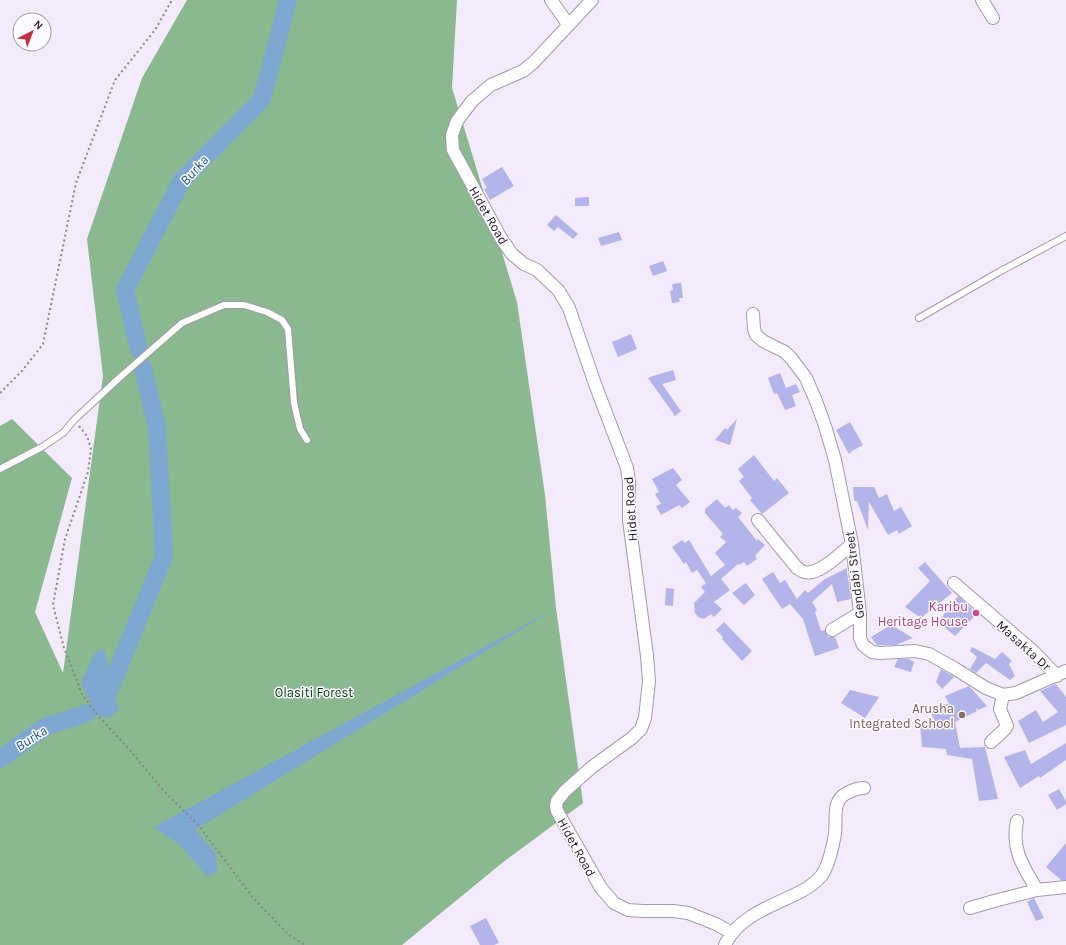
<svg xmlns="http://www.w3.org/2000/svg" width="1066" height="945" font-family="Karla,sans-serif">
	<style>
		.forest { fill: #8ab88f }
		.water { fill: #7ea8d2 }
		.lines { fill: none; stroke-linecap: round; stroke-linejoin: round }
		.river { stroke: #7ea8d2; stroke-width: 18 }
		.building { fill: #b2b4ea }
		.lane-casing { stroke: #a399ae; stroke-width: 8 }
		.street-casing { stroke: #a399ae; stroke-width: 14 }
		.path { stroke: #8a8491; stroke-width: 2; stroke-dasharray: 2 3; stroke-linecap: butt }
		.lane { stroke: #fff; stroke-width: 6 }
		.street { stroke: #fff; stroke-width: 12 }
		.hotel-dot { fill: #d1479c; stroke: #fdfaff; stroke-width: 1.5 }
		.education-dot { fill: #8d6e63; stroke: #fdfaff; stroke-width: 1.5 }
		.labels { text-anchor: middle; stroke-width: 3; stroke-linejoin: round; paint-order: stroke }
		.street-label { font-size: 13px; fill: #1f1c24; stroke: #fdfaff }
		.hotel-label { font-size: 13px; fill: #b23c85; stroke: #fdfaff; text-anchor: end }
		.park-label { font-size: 13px; fill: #00350e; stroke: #fdfaff }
		.education-label { font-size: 13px; fill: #785e54; stroke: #fdfaff; text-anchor: end }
		.water-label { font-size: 14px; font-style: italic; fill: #17558b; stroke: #fdfaff }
	</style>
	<rect width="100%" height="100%" fill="#f3eafc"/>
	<!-- forest -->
	<path class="forest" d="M187,0H457L452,88L517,302L545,495L556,608L583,803L502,863L402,945H0V426L12,419L72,478L35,612L63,673L103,376L87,239L142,78Z"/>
	<!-- water -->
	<path class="water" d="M556,608L195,830L216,853L217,872L208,877L180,845L154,827Z
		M104,649L110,675L109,684L119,710L109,718C94,712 87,697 81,682L94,654Z"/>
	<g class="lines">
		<!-- river -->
		<path class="river" d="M139,350L125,290L182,180L262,99L288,0
			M102,708L164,556L157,427L143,368
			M0,759L45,727L87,713"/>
	</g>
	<!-- building -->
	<path class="building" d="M502,167L514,186L490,200L484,189L487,188L482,179Z
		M589,197V206H575V198Z
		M556,215L578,234L573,239L558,227L554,231L547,225Z
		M619,232L622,240L601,246L598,238Z
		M663,261L667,271L653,276L649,266Z
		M681,283L683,298H679L680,302L672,303L670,291L673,290L672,284Z
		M631,334L637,349L618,357L612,342Z
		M673,370L676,380L662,384L681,411L675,416L648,378L653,376Z
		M780,373L786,388L796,384L800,392L792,395L796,406L785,410L777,393L774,394L768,378Z
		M737,419L730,445L715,440L725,428L727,430Z
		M850,422L863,445L852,451L849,454L836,430Z
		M754,455L774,481L777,478L789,493L762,514L750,500L752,498L739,481L744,477L738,469Z
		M673,468L682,480L676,485L690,502L682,508L679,505L661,515L656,506L661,504L655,494L659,492L652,479Z
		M853,487H874L879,498L887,494L894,511L901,507L912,526L899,534L897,530L888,535L869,502L868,530L857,501H854Z
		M717,499L725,508L729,505L733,510L736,508L742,513L738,517L757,541L758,539L765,545L755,556L757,559L747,566L744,562L739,565L738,564L721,579L730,590L714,602L722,609L714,617L711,614L704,619L698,617L695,613L694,603L705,592L701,587L706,583L697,570L692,573L686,562L684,564L672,547L682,540L685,543L689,540L711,576L725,565L715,553L726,542L720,537L723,534L705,513V509Z
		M925,562L952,593L921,618L905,607L930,581L918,568Z
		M847,568V572L851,599L837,602L832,584L812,602L817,610L815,612L821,631L825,630L828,637H835L839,648L815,656L803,619L790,604L782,609L762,579L773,572L780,583L785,580L797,599L805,590L808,593L825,579Z
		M746,583L755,595L744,605L732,593Z
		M666,588L674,589L673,606L665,605Z
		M958,596L970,607L976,615L955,636L938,622Z
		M724,622L752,651L742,661L722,639L723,637L716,630Z
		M891,625L913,638L896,645H877L871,637Z
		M972,647L995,659L1002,652L1012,661L1009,664L1015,676L1010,680L986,663L976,673L970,669L977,657L970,651Z
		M898,659H909L914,662L911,672L894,667Z
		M941,669L954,677L942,689L936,682Z
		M1056,684L1066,697V725L1029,743L1018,721L1036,710L1043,722L1058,712L1040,691Z
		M969,686L987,706L978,710L977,708L976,709L977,711L955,722L960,748L985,747L998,799L979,801L972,759L947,755L946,749L922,747L920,724L935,721L927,706L949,704L945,696Z
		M850,690L879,697L865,718L841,703Z
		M1066,743V760L1040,778L1039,776L1020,788L1004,757L1025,750L1031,764Z
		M1059,789L1066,801V804L1057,810L1048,795Z
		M1066,843V880H1061L1046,867Z
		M1034,898L1044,918L1036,921L1027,902Z
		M486,918L499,943L494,945H480L470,926Z"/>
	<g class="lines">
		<defs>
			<path id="lane" d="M919,318L999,272L1066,236
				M0,469L42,447L63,433L74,420L118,379L182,323L224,305H244L267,312L282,320L288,329L294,403L300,429L307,440"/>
			<path id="street" d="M551,0L568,24
				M592,0L534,62L523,71L491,85L472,101L457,121L452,135L453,150L502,240L512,254L524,264L537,270L559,291L569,308L595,384L627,468L629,482V520L647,656L649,681L645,718L641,729L632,738L592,767L565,791L557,801L556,806L557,811L601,888L614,903L628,910L643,911H673L688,913L716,924L732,933
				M982,0L993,18
				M753,314L754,329L756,335L763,341L785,352L791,358L806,378L816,401L825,426L835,460L852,544L860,613V638L863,645L872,652L880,653L915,651L929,654L954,668L986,688L1003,695L1016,693L1066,671
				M758,520L797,568C799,569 802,572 805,572C819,576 842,552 852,544
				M954,583L1034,652L1057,676
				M832,630L860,613
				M991,742L1004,730L1007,726L1000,709L1003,695
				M1017,821C1011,850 1023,866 1037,890
				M970,908L994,901L1037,890L1066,887
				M725,945C736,919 768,907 792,896C803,891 815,884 822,875C828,866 833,845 835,834C837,819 831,801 847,793C853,790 857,788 864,788"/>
		</defs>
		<!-- lane casing -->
		<use href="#lane" class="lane-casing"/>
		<!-- street casing -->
		<use href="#street" class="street-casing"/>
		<!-- path -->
		<path class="path" d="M0,393L22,371L43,344L76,183L115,80L155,30L172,0
			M79,426L87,436L91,449L88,472L65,539L53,605L64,648L82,694L100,718L129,749L162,789L199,826L254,899L289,935L305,945"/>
		<!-- lane -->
		<use href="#lane" class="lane"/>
		<!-- street -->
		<use href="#street" class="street"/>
	</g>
	<!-- markers -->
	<circle class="hotel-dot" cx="976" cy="613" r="4"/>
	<circle class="education-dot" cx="962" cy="715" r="4"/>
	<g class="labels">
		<!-- street labels -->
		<g class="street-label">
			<text transform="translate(489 215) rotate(60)" y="5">Hidet Road</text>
			<text transform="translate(630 509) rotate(-94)" y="5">Hidet Road</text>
			<text transform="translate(854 575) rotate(-97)" y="5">Gendabi Street</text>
			<text transform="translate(1024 645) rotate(42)" y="5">Masakta Dr</text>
			<text transform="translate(577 847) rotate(61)" y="5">Hidet Road</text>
		</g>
		<!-- hotel labels -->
		<g class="hotel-label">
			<text x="968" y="611">Karibu<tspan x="968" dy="15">Heritage House</tspan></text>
		</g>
		<!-- park labels -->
		<g class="park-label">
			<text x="314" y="697">Olasiti Forest</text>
		</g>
		<!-- education labels -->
		<g class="education-label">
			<text x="954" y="713">Arusha<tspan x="954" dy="15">Integrated School</tspan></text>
		</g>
		<!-- water labels -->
		<g class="water-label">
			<text transform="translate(194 170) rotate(-48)" y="5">Burka</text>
			<text transform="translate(31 738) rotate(-33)" y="5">Burka</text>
		</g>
	</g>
	<!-- north arrow -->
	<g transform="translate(32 32) rotate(42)"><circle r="19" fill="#fdfaff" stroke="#a4a1a7"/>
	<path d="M0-3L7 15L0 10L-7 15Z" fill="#c0303d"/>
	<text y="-6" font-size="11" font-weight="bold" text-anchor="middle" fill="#1f1c24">N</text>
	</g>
</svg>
